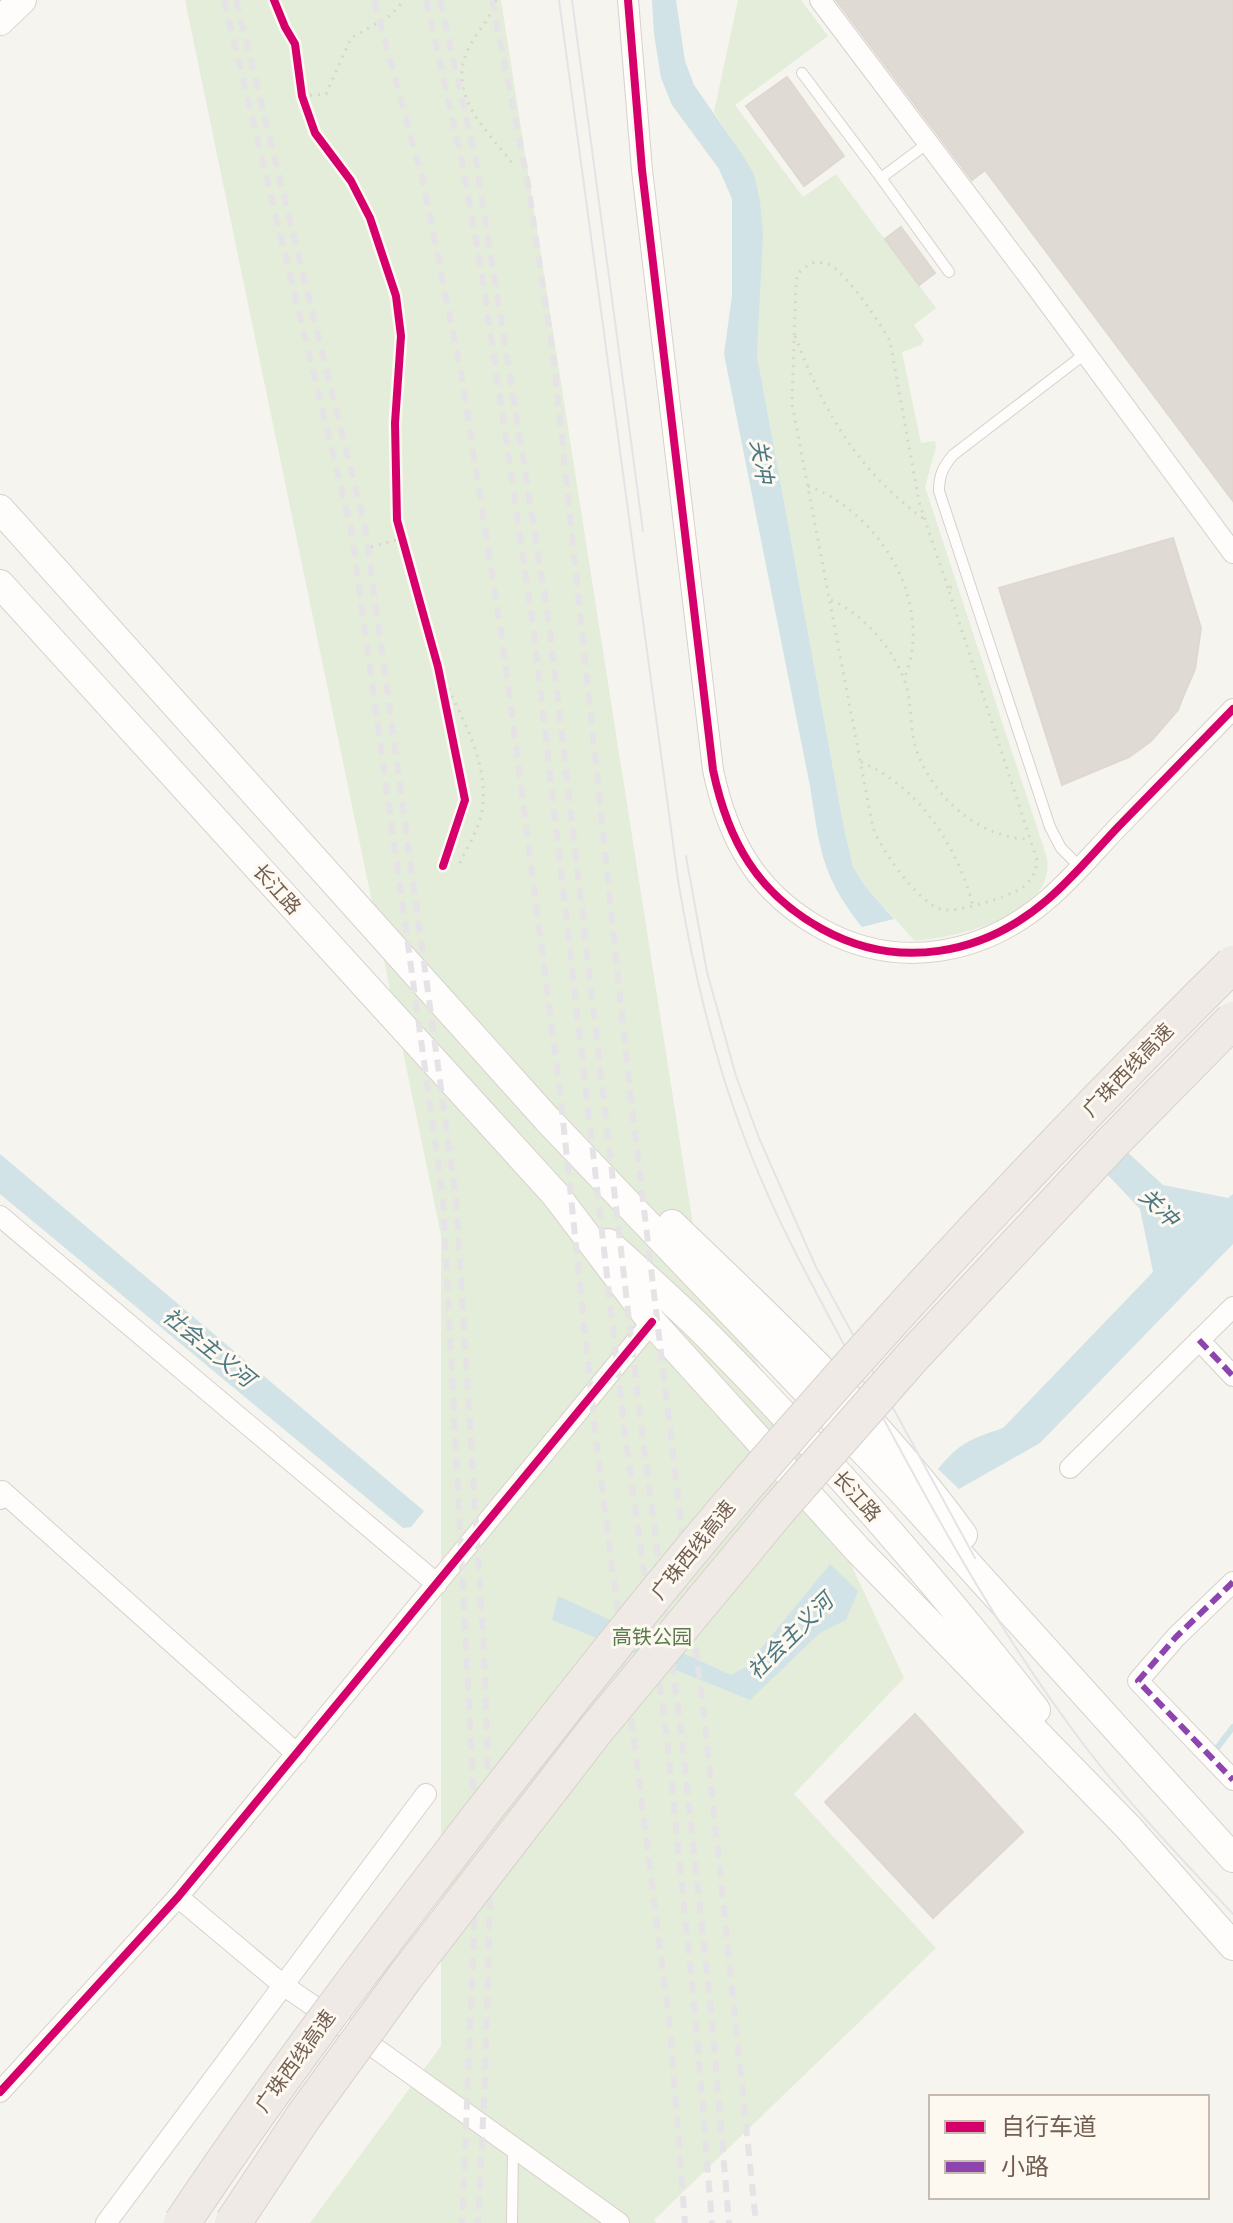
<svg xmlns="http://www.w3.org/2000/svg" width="1233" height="2223" font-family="'Noto Sans','Noto Sans SC',sans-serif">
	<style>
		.green { fill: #e4edda }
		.water { fill: #d1e3e6 }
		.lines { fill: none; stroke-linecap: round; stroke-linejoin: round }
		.stream { stroke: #d1e3e6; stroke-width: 6 }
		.building { fill: #e0dad4; stroke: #dfd8d1; stroke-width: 2 }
		.lane-casing { stroke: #d6d1cc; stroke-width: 12 }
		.street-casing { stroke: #d6d1cc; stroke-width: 22 }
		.secondary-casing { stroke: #d6d1cc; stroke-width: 30 }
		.path { stroke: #dad4d0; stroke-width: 3; stroke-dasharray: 2 6; stroke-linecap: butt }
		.lane { stroke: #fefdfc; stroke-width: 10 }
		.street { stroke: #fefdfc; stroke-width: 20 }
		.secondary { stroke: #fefdfc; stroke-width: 28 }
		.tram { stroke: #e5e3e6; stroke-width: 2 }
		.rail { stroke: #e5e3e6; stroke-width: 6; stroke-dasharray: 12 8; stroke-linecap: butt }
		.highway-bridge-casing { stroke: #d7d1cc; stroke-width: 38; stroke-linecap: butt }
		.highway-bridge { stroke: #f0eae6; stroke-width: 36 }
		.quiet { stroke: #8e44ad; stroke-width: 6; stroke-dasharray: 12 6; stroke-linecap: butt }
		.cycleway-casing { stroke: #fdf9f1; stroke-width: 13 }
		.cycleway { stroke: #d6006c; stroke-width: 8 }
		.labels { text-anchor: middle; stroke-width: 6; stroke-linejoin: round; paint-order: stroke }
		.street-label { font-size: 20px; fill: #725e51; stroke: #fdf9f1 }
		.park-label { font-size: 20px; fill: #5a7c4d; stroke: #fdf9f1 }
		.water-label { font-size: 22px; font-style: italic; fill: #4c7883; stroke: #fdf9f1 }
	</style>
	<rect width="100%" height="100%" fill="#f6f4ee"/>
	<!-- green -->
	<path class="green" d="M185,0H501L693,1225L904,1678L794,1794L936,1948L654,2220L656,2223H310L441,2046V1235Z
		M738,0H801L828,36L735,105L803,197L836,174L936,308L914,325L924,340L921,345L902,352L921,443L935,441L936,447L925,487L1047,858C1056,916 958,937 915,941L865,886L853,867L844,828L757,355L754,174L714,112Z"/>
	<!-- water -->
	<path class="water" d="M652,0H676L685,61L694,85L742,154L754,174L760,201L763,234L757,355L844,828L853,867L865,886L894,919L862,927C821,875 820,849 810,786L724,354L732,296V199L719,169L672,105L661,78L654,34Z
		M1125,1150L1163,1185L1228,1198L1233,1194V1244L1040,1443L959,1489L938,1469C960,1442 971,1439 1003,1428L1153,1272L1140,1209L1104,1171Z
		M0,1154L424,1511L411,1527L403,1528L0,1194Z
		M830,1564L858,1591L846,1620L821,1632L750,1700L552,1620L558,1596L731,1675L746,1667Z"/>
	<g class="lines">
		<!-- stream -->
		<path class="stream" d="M1217,1748L1233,1727"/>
	</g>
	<!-- building -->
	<path class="building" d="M836,0H1233V501L985,170L972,180Z
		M787,77L844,156L804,186L746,106Z
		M901,227L935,273L919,285L885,239Z
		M1173,538L1201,628L1195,669L1183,697L1178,710L1151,741L1129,757L1062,785L999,588Z
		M915,1714L1023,1832L933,1918L825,1802Z"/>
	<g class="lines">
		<defs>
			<path id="lane" d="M802,73L881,178L928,143
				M881,178L949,272
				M1080,867L1061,848L1050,827L939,491C939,475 943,467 953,455L1086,353
				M512,2223L513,2146"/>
			<path id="street" d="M628,0L642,170L713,770C728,841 757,893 822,929C898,971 983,955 1047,900C1073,878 1095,851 1119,826C1157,787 1195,748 1233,709
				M820,0L1027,274L1233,553
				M0,1216L437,1584
				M1199,1340L1233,1376
				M1070,1468L1233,1307
				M0,1499L2,1491L297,1754
				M1233,1582L1176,1637L1138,1681L1233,1780
				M178,1897L283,1985L382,2053L619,2223
				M0,2092L178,1897L652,1322
				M106,2223L426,1794"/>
			<path id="secondary" d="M0,21L22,0
				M0,509L546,1118L901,1490L1233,1858
				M0,584L555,1194L652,1322L858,1550L1128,1827L1233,1946
				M672,1224C774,1322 880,1420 963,1535
				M608,1243C644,1276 681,1308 715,1343C829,1459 936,1582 1036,1710"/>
		</defs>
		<!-- lane casing -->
		<use href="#lane" class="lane-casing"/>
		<!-- street casing -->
		<use href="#street" class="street-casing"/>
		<!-- secondary casing -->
		<use href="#secondary" class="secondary-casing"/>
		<!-- path -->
		<path class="path" d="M496,0C491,20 473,35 466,54C449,98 488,131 512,163
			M302,96L326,94L351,38L391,15L404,0
			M795,336C824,412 857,470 924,519
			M808,486C879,512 936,603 904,679
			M371,547L403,538
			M948,588L919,502L890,341C881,324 846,273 830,265C824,262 818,262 811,263L798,273L796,282L792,404L873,828C882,851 916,900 940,909C955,914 1009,897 1023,887C1032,880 1036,872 1037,860L948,588L954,586
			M831,600C863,614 891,646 904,679C912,699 909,723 915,745C929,794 978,839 1030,839
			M438,667C458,712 495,768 480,820C475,835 466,850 459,865
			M861,762C920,787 956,845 973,905"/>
		<!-- lane -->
		<use href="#lane" class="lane"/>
		<!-- street -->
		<use href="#street" class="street"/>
		<!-- secondary -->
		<use href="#secondary" class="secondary"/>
		<!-- tram -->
		<path class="tram" d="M559,0L678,880C693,970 713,1057 746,1142C778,1227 824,1306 866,1386C930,1506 996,1628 1078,1737C1125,1800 1180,1857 1233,1914
			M572,0L643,531
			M686,856L707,972L736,1076L759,1138L816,1267L975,1558"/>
		<!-- rail -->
		<path class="rail" d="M224,0L351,529L443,1200L477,1861L462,2223
			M236,0L365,527L456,1199L484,1651L491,1867L485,2078L478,2223
			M374,0L423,182L460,367L502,638L560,1091L596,1439L670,2028L685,2223
			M426,0L462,162L482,274L533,625L625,1434L667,1738L696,2025L712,2223
			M440,0L476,161L549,623L642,1433L681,1731L712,2022L729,2223
			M492,0L528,184L554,362L629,1082L705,1725L756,2223"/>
		<defs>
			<path id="highway-bridge" d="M182,2223C275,2083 377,1950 479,1817C562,1711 645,1604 732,1502C891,1316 1059,1136 1233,964
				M233,2223L304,2116L405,1977L595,1731L778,1510L913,1356L1112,1143L1233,1020"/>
		</defs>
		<!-- highway-bridge casing -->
		<use href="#highway-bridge" class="highway-bridge-casing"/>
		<!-- highway-bridge -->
		<use href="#highway-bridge" class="highway-bridge"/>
		<!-- quiet -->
		<path class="quiet" d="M1199,1340L1233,1376
			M1233,1582L1176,1637L1138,1681L1233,1780"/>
		<defs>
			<path id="cycleway" d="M274,0L285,27L295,44L302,96L315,133L351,181L370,218L396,296L401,336L395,423L397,520L438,667L465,800L443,866
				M628,0L642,170L713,770C728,841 757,893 822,929C898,971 983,955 1047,900C1073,878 1095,851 1119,826C1157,787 1195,748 1233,709
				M0,2092L178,1897L652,1322"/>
		</defs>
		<!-- cycleway casing -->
		<use href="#cycleway" class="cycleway-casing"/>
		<!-- cycleway -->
		<use href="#cycleway" class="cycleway"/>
	</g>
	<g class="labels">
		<!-- street labels -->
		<g class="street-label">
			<text transform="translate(277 889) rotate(48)" y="7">长江路</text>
			<text transform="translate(1128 1070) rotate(-46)" y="7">广珠西线高速</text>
			<text transform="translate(857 1496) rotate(48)" y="7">长江路</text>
			<text transform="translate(693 1550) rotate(-51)" y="7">广珠西线高速</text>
			<text transform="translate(295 2061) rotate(-54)" y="7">广珠西线高速</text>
		</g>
		<!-- park labels -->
		<g class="park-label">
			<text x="652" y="1644">高铁公园</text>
		</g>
		<!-- water labels -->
		<g class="water-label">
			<text transform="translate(762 461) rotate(80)" y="8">关冲</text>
			<text transform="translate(1159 1207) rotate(44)" y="8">关冲</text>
			<text transform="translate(209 1347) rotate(39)" y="8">社会主义河</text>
			<text transform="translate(790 1636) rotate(-45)" y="8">社会主义河</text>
		</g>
	</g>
	<!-- legend -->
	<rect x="929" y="2095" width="280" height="104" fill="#fdf9f1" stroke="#c5bbb1" stroke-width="2"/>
	<rect x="945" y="2121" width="40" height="12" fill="#d6006c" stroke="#c5bbb1" stroke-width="2"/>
	<text x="1001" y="2135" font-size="24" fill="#725e51">自行车道</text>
	<rect x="945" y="2161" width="40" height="12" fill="#8e44ad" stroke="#c5bbb1" stroke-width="2"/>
	<text x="1001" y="2175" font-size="24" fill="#725e51">小路</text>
</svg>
